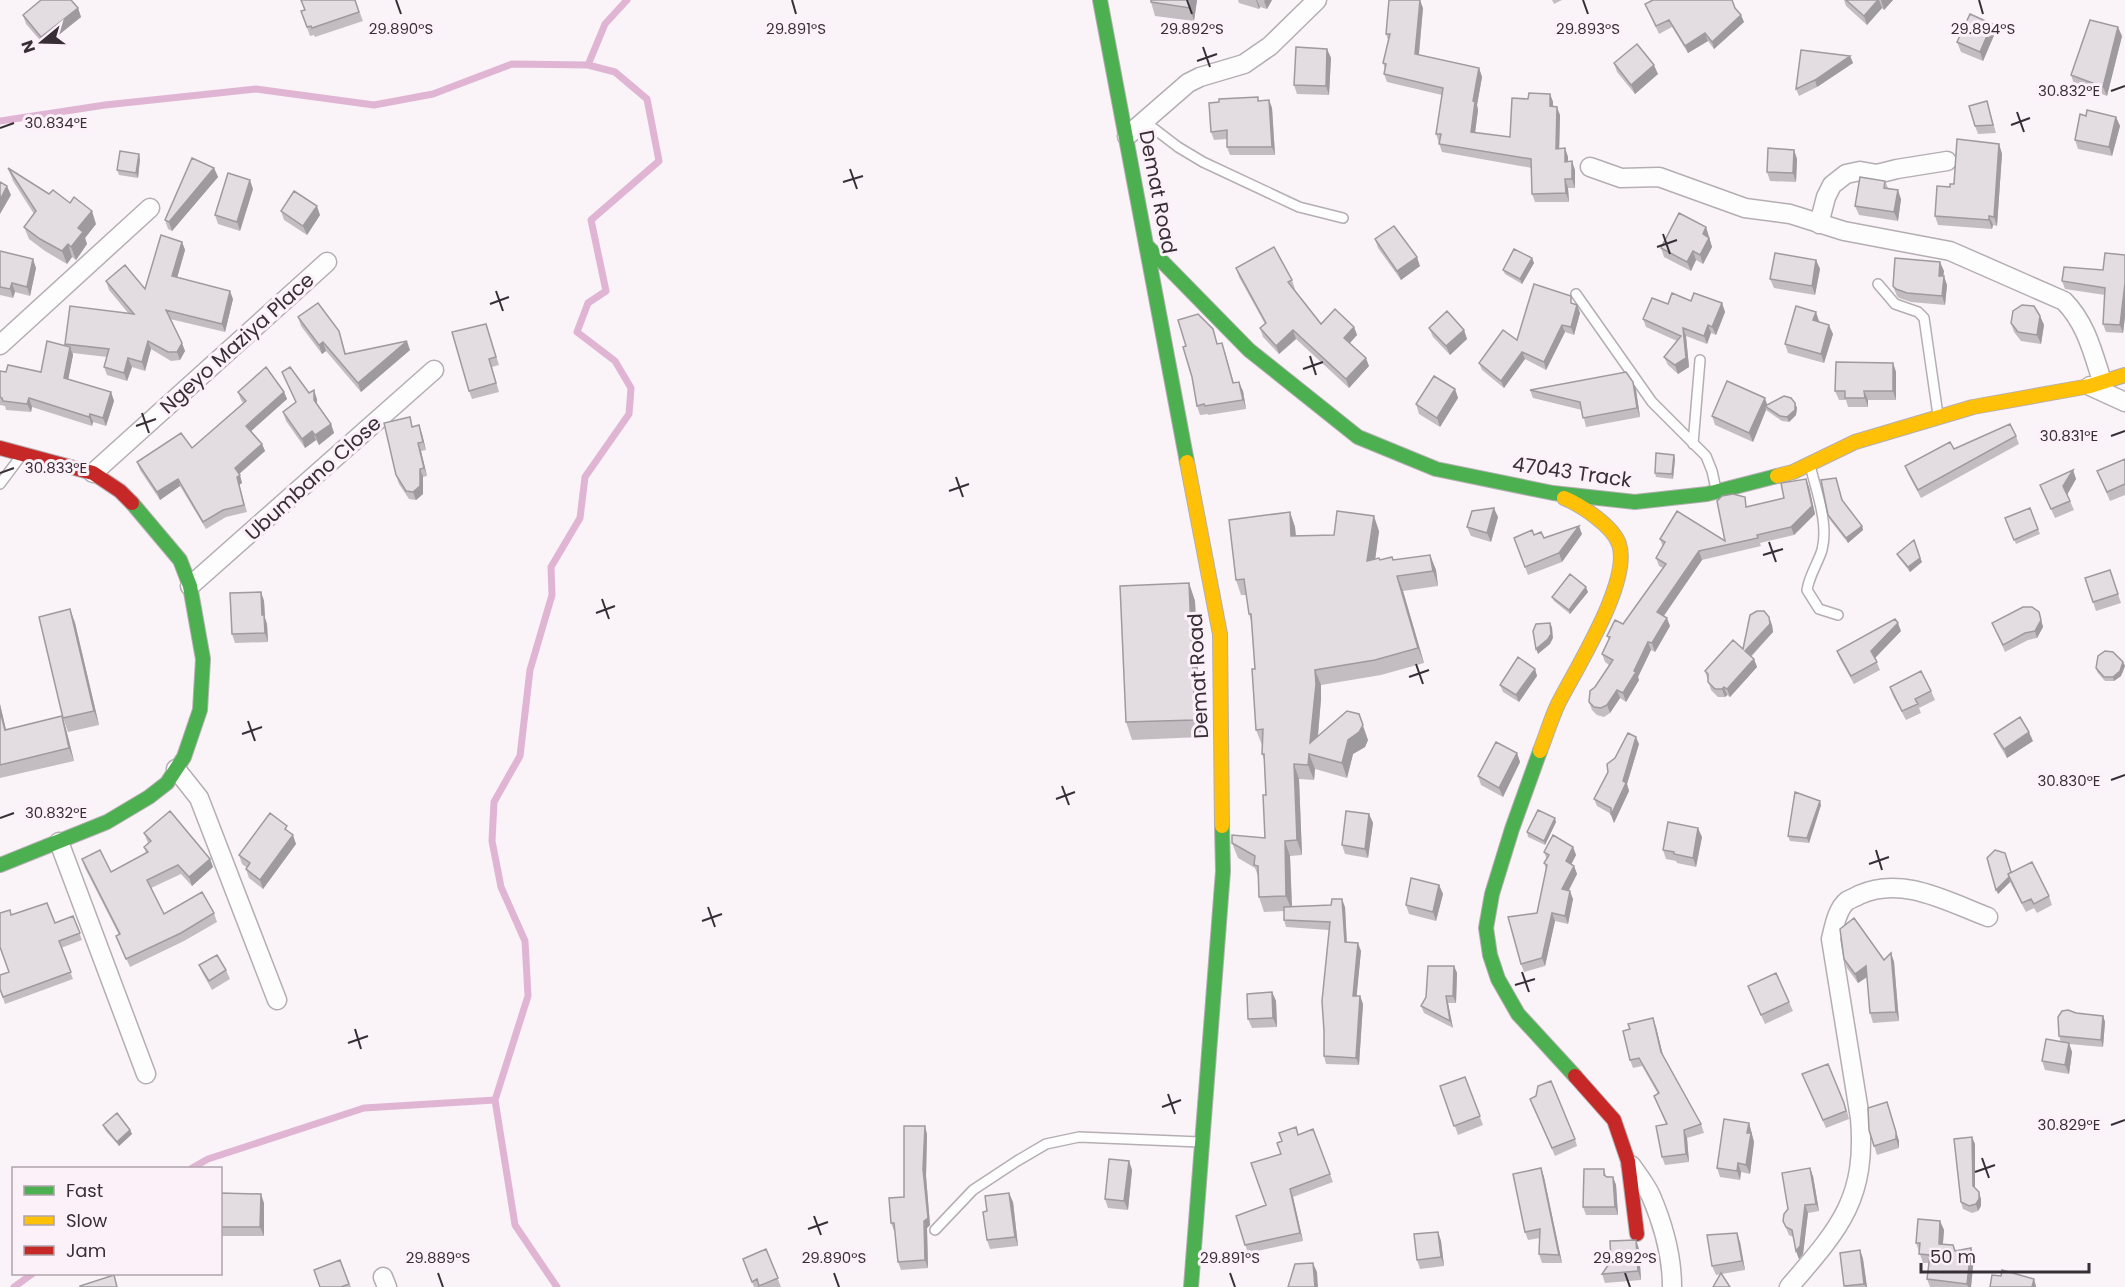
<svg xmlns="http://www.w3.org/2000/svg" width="2125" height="1287" font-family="Poppins,sans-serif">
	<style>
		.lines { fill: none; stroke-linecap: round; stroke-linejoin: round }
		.stream { stroke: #e0b5d4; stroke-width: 7 }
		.lane-casing { stroke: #b4aeb2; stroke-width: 12 }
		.street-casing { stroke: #b4aeb2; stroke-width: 21 }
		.fast-casing { stroke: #b4aeb2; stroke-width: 16 }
		.slow-casing { stroke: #b4aeb2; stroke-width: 16 }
		.jam-casing { stroke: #b4aeb2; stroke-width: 16 }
		.lane { stroke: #fefdfe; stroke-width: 9 }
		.street { stroke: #fefdfe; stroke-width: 18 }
		.fast { stroke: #4caf50; stroke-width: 14 }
		.slow { stroke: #ffc107; stroke-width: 14 }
		.jam { stroke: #c62828; stroke-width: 14 }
		.wall { fill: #c3bdc2 }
		.shaded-wall { fill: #9f9a9e }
		.building { fill: #e3dce1; stroke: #9f9a9e; stroke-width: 1.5 }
		.ticks { fill: none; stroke: #372f35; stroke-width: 2 }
		.labels { text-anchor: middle; stroke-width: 6; stroke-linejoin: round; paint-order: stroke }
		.street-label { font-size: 20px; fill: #372f35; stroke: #fdf1f9 }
		.ticks-label { font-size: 15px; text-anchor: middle; fill: #372f35; stroke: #fdf1f9; stroke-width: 6; stroke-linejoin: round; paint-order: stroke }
	</style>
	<rect width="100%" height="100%" fill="#faf4f8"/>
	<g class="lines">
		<!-- stream -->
		<path class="stream" d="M0,121L105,105L256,89L374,105L433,94L512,64L588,65
			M192,1168L208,1159L364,1108L495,1100
			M14,1287L32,1274
			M557,1287L515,1225L495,1100L528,996L525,941L501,887L492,841L494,802L520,756L530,670L552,595L551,567L580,518L585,477L629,414L631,388L615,361L577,332L588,303L606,291L591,220L659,161L647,99L615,72L588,65L605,24L627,0"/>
		<defs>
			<path id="lane" d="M1144,121L1178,147L1203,162L1299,207L1343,218
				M1878,284L1895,304L1918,312L1924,318L1938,415
				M1576,294L1652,402L1706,456L1712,471L1716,489
				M1693,444L1700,360
				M1810,465C1816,491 1829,523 1822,550C1818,563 1809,576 1807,590L1819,609L1838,615
				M0,484L21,456
				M935,1230L973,1190L1017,1161L1046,1144L1079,1137L1200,1142"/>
			<path id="street" d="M1127,136L1188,83L1200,77L1244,64L1270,46L1317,0
				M1590,167L1621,178L1659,177L1745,208L1790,214L1844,231L1950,251L2064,301C2086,323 2093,353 2102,381
				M1819,224L1826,197L1832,185L1846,174L1860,171L1877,174L1897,169L1947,161
				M0,345L150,208
				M2090,386L2125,402
				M93,473L327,262
				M190,586L434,370
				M176,769L199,798L277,1000
				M59,842L146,1074
				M1631,1165C1638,1175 1646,1185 1651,1196C1663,1224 1672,1257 1672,1287
				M383,1277L387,1287
				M1789,1287C1839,1229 1867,1199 1860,1118L1831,939C1834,927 1837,909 1847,901C1850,899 1856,897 1859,895C1902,875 1948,902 1988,917"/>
			<path id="fast" d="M1100,0L1187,462
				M1148,247L1249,350L1358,437L1436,469L1553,493L1635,502L1707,494L1777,476
				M1540,751L1512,829L1492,894L1486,928L1490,955L1498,979L1518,1014L1575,1076
				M0,865L107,822L149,797L167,783L184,757L200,710L203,659L190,586L180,560L132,503
				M1191,1287L1223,871L1222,826"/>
			<path id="slow" d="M1187,462L1220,634L1222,826
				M1777,476L1793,472L1855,442L1973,407L2090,386L2125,375
				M1540,751C1546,736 1551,719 1558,704C1575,670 1632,581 1619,544C1613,526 1581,505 1564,498"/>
			<path id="jam" d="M0,448L93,473L120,491L132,503
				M1575,1076L1614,1120L1628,1161L1637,1234"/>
		</defs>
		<!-- lane casing -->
		<use href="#lane" class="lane-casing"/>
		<!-- street casing -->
		<use href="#street" class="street-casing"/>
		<!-- fast casing -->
		<use href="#fast" class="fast-casing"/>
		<!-- slow casing -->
		<use href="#slow" class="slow-casing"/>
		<!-- jam casing -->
		<use href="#jam" class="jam-casing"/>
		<!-- lane -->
		<use href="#lane" class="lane"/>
		<!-- street -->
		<use href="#street" class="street"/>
		<!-- fast -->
		<use href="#fast" class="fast"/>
		<!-- slow -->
		<use href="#slow" class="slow"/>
		<!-- jam -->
		<use href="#jam" class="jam"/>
	</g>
	<!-- wall -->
	<path class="wall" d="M355,0L363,21L315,37L314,35L310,36L301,11Z
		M1151,0H1197L1194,21L1155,16L1151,2Z
		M1238,0H1272L1267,9L1260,7L1259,9L1239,3Z
		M1552,0H1562L1554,4Z
		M1844,0H1893L1884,10L1882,8L1867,25L1846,6Z
		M1645,4L1735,8L1744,22L1714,49L1708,41L1688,53L1672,27L1659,34Z
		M78,8L81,17L45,46L26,24L23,15Z
		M1423,8L1419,55L1479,68L1482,77L1477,105L1478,110L1475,133L1510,137L1528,99L1550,94L1553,102V106L1560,115L1559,149L1565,148L1568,157V161L1575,170V188H1568L1569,202H1535L1532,194V168L1442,152L1436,134L1442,95L1387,82L1384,74L1385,69L1383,63L1388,40L1386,34Z
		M1992,24L1995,33L1983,61L1961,52L1957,42Z
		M2122,36L2107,96L2074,84L2071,75Z
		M1327,49L1331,58L1329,95L1297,94L1294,85Z
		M1850,56L1853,63L1817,87L1799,96L1796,89Z
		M1614,63L1658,74L1635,94L1617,72Z
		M1269,100L1272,108L1275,155H1230L1227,147V139L1214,140L1211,132L1259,101Z
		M1987,101L1996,133L1978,134L1975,126Z
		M2086,116L2116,117L2120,126L2112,156L2078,149L2075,140Z
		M1999,144L2002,154L1997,226L1993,225L1992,229L1938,225L1935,216L1950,187L1954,184Z
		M1794,150L1797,159L1796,182L1770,181L1767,172Z
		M140,159L138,178L119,175L117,170Z
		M8,168L96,224L85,238L87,244L76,260L72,257L67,264L45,251L29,239L24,227L34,214L13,181Z
		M214,168L218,177L172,231L168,229L165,220Z
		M1885,181L1888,188L1901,199L1898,221L1859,215L1855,206Z
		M253,189L240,231L218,224L215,215Z
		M281,211L320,215L307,235L284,220Z
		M1706,227L1712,247L1703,264L1696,260L1691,271L1664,257L1661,248Z
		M1375,239L1420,266L1401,280L1378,248Z
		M182,242L185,250L177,278L233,299L225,332L170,319L185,351L180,360L171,361L151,349L145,371L132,367L127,381L107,375L104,367L107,357L73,353V355L68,379L111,392L114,401L106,426L93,422L92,426L32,407L31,412L6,410L5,406L0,405V371L6,372H41L66,346L65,344L129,314L109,290L106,281L145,289Z
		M0,251L36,268L30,296L15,292L13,298L0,295Z
		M2125,255V316L2123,333L2106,332L2103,324L2105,295L2065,289L2062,281L2103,270Z
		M1532,258L1534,263L1522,284L1505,274L1503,270Z
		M1816,260L1820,269L1815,295L1774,288L1770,279Z
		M1236,268L1292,280L1295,289H1294L1321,324L1354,327L1357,335L1350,343L1369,366L1349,388L1296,339L1279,354L1263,337L1260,328L1265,324L1239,277Z
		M1944,271L1943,276L1947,285L1945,305L1911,302L1899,298L1897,296L1893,286Z
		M1691,301L1722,303L1725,312L1716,335L1711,333L1707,344L1686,336L1689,367L1678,374L1668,365L1664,357L1677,341L1646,327L1643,319L1668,304Z
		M1574,303V304L1577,305L1580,313L1574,335L1565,332L1546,370L1525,359L1504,388L1482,370L1479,363L1517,340Z
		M2040,316L2044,325L2041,344L2021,341L2014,332L2011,323Z
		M298,317L339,331L346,354L410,350L361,392L326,351L322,354L301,326Z
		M1819,321L1833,334L1824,363L1788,353L1785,344Z
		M1429,328L1464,330L1467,339L1450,355L1433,337Z
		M489,333L499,365L492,367L499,392L472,399L469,391Z
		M1218,344L1225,352L1234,383L1243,391L1246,409L1208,415V414L1200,415L1197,406Z
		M1893,363L1896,372V400H1868V407H1848L1846,400H1839L1835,391Z
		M282,372L309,393L317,399V405L331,424L334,433L319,445L316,440L305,448L286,421L283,412L296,403Z
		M1633,382L1636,390L1640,417L1586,427L1582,410L1533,398L1530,390Z
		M1455,389L1458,398L1440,427L1419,414L1416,404Z
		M238,392H284L287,399L251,431L262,444L265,451L239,474L242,483L239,485L247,512L226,517L206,529L180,486L160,500L140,470L137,462L192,448L243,403L241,400Z
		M1795,403L1797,408L1796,415L1789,422L1782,421L1766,410L1753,442L1715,425L1712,416L1767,405Z
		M413,427L422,434L426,450L421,451L427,476L423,477V494L416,500L409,499L399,484L396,475Z
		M2016,436L2019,444L1921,498L1908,474L1905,466Z
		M1675,459L1673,479L1656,477L1655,473Z
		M2125,459V495L2110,501L2097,471Z
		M2073,470L2076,479L2067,494L2074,510L2055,518L2040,485Z
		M1809,487L1815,514L1794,535L1760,543L1761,546L1702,560L1664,616L1670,626L1655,652L1651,650L1638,677L1639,680L1626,702L1620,698L1610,713L1604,717L1597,715L1592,710L1589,702L1595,687L1609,665L1605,662L1602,654L1609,640L1607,636L1623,624L1663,568L1659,566L1656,558L1663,547L1660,539L1725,541L1748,507L1784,498Z
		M1843,501L1862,526L1863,530L1848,543L1830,520L1828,515Z
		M2030,508L2040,534L2016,544L2005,518Z
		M1290,512L1295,527L1296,536L1334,535L1379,531L1375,559L1393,560L1430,555L1436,570L1438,586L1403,591L1424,663L1381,675L1321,685V699L1318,737L1368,740L1365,747L1353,754L1347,778L1315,769L1314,780L1299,779L1302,855L1290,856L1292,907H1345L1347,942L1361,951L1356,996H1360L1363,1004L1359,1065L1326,1064L1324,1056L1329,930L1286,927L1284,920V911L1264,912L1259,897L1258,876L1255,868L1238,858L1232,843L1265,838L1266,795L1264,759L1262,754L1263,745H1262L1256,730L1255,669L1251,621L1249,614L1246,595H1241L1236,580Z
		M1498,517L1491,542L1471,536L1467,527Z
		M1582,534L1562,562L1528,575L1514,538L1534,535L1544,538Z
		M1914,540L1922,562L1910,572L1899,558L1897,554Z
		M2110,570L2121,603L2096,611L2093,602Z
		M1189,583L1195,601L1201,737L1132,740L1126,722Z
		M261,592L264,601L265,618L267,624L268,642L235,643L232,634Z
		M1588,592L1570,614L1554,601L1552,597Z
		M70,609L75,623L99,725L68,732L63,718Z
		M2041,619L2043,627L2037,638L2028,640L2005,652L1992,623Z
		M1772,625L1773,632L1751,657L1754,659L1757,667L1730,697L1727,695L1725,697H1718L1711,690L1705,671L1743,649Z
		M1901,631L1875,658L1880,670L1854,684L1840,659L1837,651Z
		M2123,662L2125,666L2121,676L2114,681H2105L2097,672L2096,668Z
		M1535,669L1537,676L1519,702L1503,692L1500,685Z
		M1890,687L1931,691L1935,700L1919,708L1921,713L1906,720L1893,696Z
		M0,704L6,730L62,716L66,729L74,761L0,778Z
		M1994,734L2033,741L2007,758L1998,743Z
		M1639,744L1627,784L1629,791L1614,823L1611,814L1597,806L1594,799Z
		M1517,753L1520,762L1503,797L1481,785L1478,776Z
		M1821,805L1809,843L1790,841L1788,836Z
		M1369,814L1373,823L1368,858L1345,854L1342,845Z
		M1556,822L1545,845L1528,837L1527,832Z
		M289,832L296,844L263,889L249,878L246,869L247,868L242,864L239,855Z
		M144,833L210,859L213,867L192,886L181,874L151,888L164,914L214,913L217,922L184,941L130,967L116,936L119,935L85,868L82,859L111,872L146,853L144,847L148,843Z
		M1702,837L1696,867L1677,863L1676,861L1666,859L1663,850Z
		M1573,847L1576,855L1571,865L1574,866L1577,874L1568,891L1573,899L1568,924L1555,921L1545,966L1524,972L1521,964L1537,913L1546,869L1544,863L1547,860L1544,852Z
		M2012,872L2049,896L2052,905L2037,913L2034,908L2026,912L2010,882L1998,894Z
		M1439,885L1443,894L1436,921L1409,914L1406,905Z
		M11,915L55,923L73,916L82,940L61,948L73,979L5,1004L0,989L9,972Z
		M1891,953L1894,962L1899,1021L1873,1023L1870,1013L1867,977L1858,983L1847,968L1844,959L1884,960Z
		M199,965L226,970L230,979L212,990L203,974Z
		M1454,966L1457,973L1456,1003H1448L1453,1028L1424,1013L1421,1006Z
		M1748,986L1789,1002L1793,1011L1765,1024Z
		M1272,992L1276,1001L1277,1027L1252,1028L1248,1019Z
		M2076,1013L2103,1016L2105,1022L2103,1047L2069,1044L2072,1052L2069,1074L2045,1070L2042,1061L2061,1042L2059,1036Z
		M1656,1027L1663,1055L1701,1124L1704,1133L1687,1138L1689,1162L1665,1165L1662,1157L1666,1124L1654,1096L1658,1094L1642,1066L1633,1068L1630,1060Z
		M1802,1074L1844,1103L1847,1111L1849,1119L1826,1128Z
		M1465,1077L1483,1125L1458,1135L1440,1086Z
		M1530,1099L1575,1139L1577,1146L1555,1156Z
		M1887,1102L1899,1141V1148L1877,1155L1869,1130Z
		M1749,1123L1754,1142L1750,1174L1741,1172L1740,1180L1720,1177L1717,1168Z
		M103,1125L130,1130L132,1134L119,1146L105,1130Z
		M1313,1129L1333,1182L1293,1197L1303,1241L1248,1253L1236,1216L1266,1205L1298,1135Z
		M927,1134L926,1176L930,1225L927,1228L928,1268L901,1270L898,1262L895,1230L894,1231L891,1223L904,1197Z
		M1972,1137L1975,1144V1189L1981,1199V1206L1978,1211L1972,1213L1963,1209L1961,1202Z
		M1129,1161L1132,1170L1128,1210L1108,1208L1105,1199Z
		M1541,1168L1544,1177L1562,1263H1542L1539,1254L1540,1238L1528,1240L1525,1232Z
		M1604,1169L1606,1176L1613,1177L1616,1185L1618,1215H1586L1583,1207Z
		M1813,1176L1819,1211L1808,1213L1803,1254L1799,1259L1796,1251L1793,1237L1789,1235L1783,1221Z
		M220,1193L264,1203V1236H220Z
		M1013,1202L1018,1246L990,1249L987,1240V1211Z
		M1940,1221L1944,1230L1943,1244L1955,1251L1971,1248L1974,1257L1971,1287H1930L1927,1279L1929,1263H1923L1916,1243Z
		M1438,1232L1441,1241L1444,1266L1420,1269L1417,1260Z
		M1636,1240L1639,1249L1641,1280L1605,1283L1602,1274Z
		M1740,1242L1745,1270L1716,1275L1712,1266Z
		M766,1249L781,1287H754L743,1259Z
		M1860,1250L1863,1259L1867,1287H1845L1840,1253Z
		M340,1260L351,1287H320Z"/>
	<!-- shaded-wall -->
	<path class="shaded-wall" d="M1190,0H1197L1194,21L1190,8Z
		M1256,0H1257L1260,7L1259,9Z
		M1265,0H1272L1267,9L1264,1Z
		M1420,0L1423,8L1418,63L1415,54Z
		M1878,0H1879L1882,8L1867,25L1864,16Z
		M1881,0H1893L1884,10Z
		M78,8L81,17L45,46L41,37Z
		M1741,15L1744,22L1714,49L1712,42Z
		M1992,24L1995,33L1983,61L1980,52Z
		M2118,27L2122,36L2107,96L2103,87Z
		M1705,33L1708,41L1688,53L1685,46Z
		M1327,49L1331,58L1329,95L1326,86Z
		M1850,56L1853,63L1817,87L1815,80Z
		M1654,65L1658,74L1635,94L1631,85Z
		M1479,68L1482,77L1477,105L1478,110L1474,141L1471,132L1473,101Z
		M1550,94L1553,102V115L1550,106Z
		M1269,100L1272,108L1275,155L1272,147Z
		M1557,107L1560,115L1559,157L1556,149Z
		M2116,117L2120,126L2112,156L2109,147Z
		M1999,144L2002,154L1997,226L1994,217Z
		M1565,148L1568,157V170L1565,162Z
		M1794,150L1797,159L1796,182L1793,173Z
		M139,154L140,159L138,178L136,173Z
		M1572,161L1575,170V188L1572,179Z
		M214,168L218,177L172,231L169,222Z
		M1565,179L1568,188L1569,202L1566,193Z
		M250,180L253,189L240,231L237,222Z
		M7,186L11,195L0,214V200Z
		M1898,190L1901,199L1898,221L1894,212Z
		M317,206L320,215L307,235L303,226Z
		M92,211L96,224L85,238L87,244L76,260L71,247L78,228Z
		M1989,216L1993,225L1992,229L1989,220Z
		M1706,227L1712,247L1703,264L1700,255L1703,234Z
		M182,242L185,250L175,285L172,276Z
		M68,244L72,257L67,264L62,251Z
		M1693,251L1696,260L1691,271L1687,262Z
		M1417,257L1420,266L1401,280L1397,271Z
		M1532,258L1534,263L1522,284L1520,279Z
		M33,259L36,268L30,296L27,287Z
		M1816,260L1820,269L1815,295L1812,286Z
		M1940,262L1944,271L1942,285L1939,276Z
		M1944,276L1947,285L1945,305L1942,296Z
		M12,283L15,292L13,298L10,289Z
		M2125,283V316L2123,333L2120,325Z
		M230,291L233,299L225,332L222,324Z
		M1722,303L1725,312L1716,335L1712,327Z
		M1577,305L1580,313L1574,335L1571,327Z
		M1816,312L1819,321L1816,329L1813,320Z
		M2040,316L2044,325L2041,344L2037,335Z
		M1562,325L1565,332L1546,370L1544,362Z
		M1708,325L1711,333L1707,344L1704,336Z
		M1829,325L1833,334L1824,363L1821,354Z
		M1354,327L1357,335L1347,346L1344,338Z
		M1683,328L1686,336L1689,367L1678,374L1675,365Z
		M1293,330L1296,339L1279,354L1276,346Z
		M1464,330L1467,339L1450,355L1446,346Z
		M148,341L151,349L145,371L142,362Z
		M407,341L410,350L361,392L358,383Z
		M323,342L326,351L322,354L319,345Z
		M182,343L185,351L180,360L177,352Z
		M70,347L73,355L67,386L64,378Z
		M1522,352L1525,359L1504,388L1501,381Z
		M128,358L132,367L127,381L124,373Z
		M1366,358L1369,366L1349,388L1346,379Z
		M1893,363L1896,372V400L1893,391Z
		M1239,382L1243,391L1246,409L1243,400Z
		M1633,382L1636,390L1640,417L1637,408Z
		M1455,389L1458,398L1440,427L1437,418Z
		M314,390L317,399V410L314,400Z
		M1864,391L1868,400V407L1865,398Z
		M111,392L114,401L106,426L103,418Z
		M284,392L287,399L249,433L246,426Z
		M29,398L32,407L31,412L27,404Z
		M1765,398L1768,407L1765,406L1766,410L1753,442L1749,433Z
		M1795,403L1797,408L1796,415L1789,422L1787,417Z
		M90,414L93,422L92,426L89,417Z
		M331,424L334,433L319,445L315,435Z
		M419,425L422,434L426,450L423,442Z
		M312,431L316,440L305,448L302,439Z
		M418,443L421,451L427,476L424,468Z
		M262,444L265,451L238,475L235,468Z
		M1674,455L1675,459L1673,479L1672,474Z
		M420,469L423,477V494L416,500L413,492Z
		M2073,470L2076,479L2067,495L2063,486Z
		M240,475L242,483L239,485L247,512L237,477Z
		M178,479L180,486L160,500L157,492Z
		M1806,479L1809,487L1815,514L1794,535L1791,527Z
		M1494,508L1498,517L1491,542L1487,533Z
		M1290,512L1295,527L1297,551L1291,536Z
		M1374,516L1379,531L1373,576L1367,561Z
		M1579,526L1582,534L1562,562L1559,553Z
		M1862,526L1863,530L1848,543L1846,538Z
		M1699,551L1702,560L1660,621L1657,612Z
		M1430,555L1436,570L1438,586L1433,571Z
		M1920,558L1922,562L1910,572L1908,567Z
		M1397,576L1403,591L1424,663L1418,648Z
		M1189,583L1195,601L1201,737L1195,720Z
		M1586,587L1588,592L1570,614L1569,610Z
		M261,592L264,601L265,618L267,624L268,642L265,633L262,615Z
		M70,609L75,623L99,725L94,711Z
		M2039,612L2043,627L2037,638L2035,631Z
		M1769,617L1772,625L1773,632L1748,659L1745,651Z
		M1667,618L1670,626L1655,652L1652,643Z
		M1550,623L1552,627L1553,638L1550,644L1538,654L1536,649Z
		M1898,623L1901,631L1874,659L1871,651Z
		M1648,642L1651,650L1638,677L1639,680L1626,702L1623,693Z
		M1754,659L1757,667L1730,697L1727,689Z
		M2123,662L2125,666L2121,676L2114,681L2113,677Z
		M1535,669L1537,676L1519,702L1516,695Z
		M1315,670L1321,685V699L1316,756L1310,743Z
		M1724,687L1727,695L1725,697L1722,689Z
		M1617,690L1620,698L1610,713L1607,705Z
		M0,704L9,743L5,730L0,711Z
		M1359,714L1368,740L1365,747L1353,754L1347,778L1342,763L1348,740Z
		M62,716L66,729L74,761L69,748Z
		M2029,732L2033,741L2007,758L2004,749Z
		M1636,737L1639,744L1627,784L1629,791L1614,823L1611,815Z
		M1517,753L1520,762L1503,797L1499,788Z
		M1309,754L1315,769L1314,780L1308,765Z
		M1294,764L1299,779L1302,855L1297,840Z
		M1820,801L1821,805L1809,843L1807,838Z
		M1369,814L1373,823L1368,858L1365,849Z
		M1555,818L1556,822L1545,845L1544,841Z
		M1698,828L1702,837L1696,867L1693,858Z
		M293,835L296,844L263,889L260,880Z
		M1285,841L1290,856L1292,911L1286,896Z
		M1573,847L1576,855L1568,870L1566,861Z
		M210,859L213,867L192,886L189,877Z
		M1574,866L1577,874L1565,898L1562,889Z
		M2009,877L2010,882L1998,894L1996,890Z
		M1439,885L1443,894L1436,921L1433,912Z
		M1570,891L1573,899L1568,924L1565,916Z
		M1342,899L1345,907L1347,949L1345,942Z
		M1552,913L1555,921L1545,966L1542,958Z
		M1358,943L1361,951L1356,1003L1353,996Z
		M1891,953L1894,962L1899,1021L1896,1012Z
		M1454,966L1457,973L1456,1003L1453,996Z
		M1866,966L1870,975L1858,983L1855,974Z
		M1272,992L1276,1001L1277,1027L1273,1018Z
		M1360,996L1363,1004L1359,1065L1356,1058Z
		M1446,996L1448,1003L1453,1028L1450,1021Z
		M2103,1016L2105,1022L2103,1047L2101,1040Z
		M1653,1018L1656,1027L1664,1060L1661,1052Z
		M2069,1043L2072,1052L2069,1074L2065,1065Z
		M1887,1102L1899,1141V1148L1896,1139Z
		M1749,1123L1754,1142L1750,1174L1746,1165L1747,1133Z
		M925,1126L927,1134L926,1176L930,1225L927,1228L928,1268L925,1260L923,1169Z
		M130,1130L132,1134L119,1146L117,1142Z
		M1684,1130L1687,1138L1689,1162L1686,1154Z
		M1972,1137L1975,1144V1193L1973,1186Z
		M1129,1161L1132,1170L1128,1210L1124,1201Z
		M1738,1163L1741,1172L1740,1180L1737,1171Z
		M1541,1168L1544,1177L1562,1263L1559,1255Z
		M1810,1168L1813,1176L1819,1211L1816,1204Z
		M1613,1177L1616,1185L1618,1215L1615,1207Z
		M1290,1189L1293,1197L1303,1241L1300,1233Z
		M1979,1192L1981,1199V1206L1978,1211L1976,1204Z
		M1009,1193L1013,1202L1018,1246L1015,1237Z
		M261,1194L264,1203V1236L260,1227Z
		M1805,1205L1808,1213L1803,1254L1799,1259L1796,1251Z
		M1940,1221L1944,1230L1942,1253L1939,1244Z
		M1438,1232L1441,1241L1444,1266L1441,1257Z
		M1737,1233L1740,1242L1745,1270L1742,1261Z
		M1636,1240L1639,1249L1641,1280L1638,1271Z
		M1971,1248L1974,1257L1971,1287H1968L1967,1284Z
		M1860,1250L1863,1259L1867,1287H1866L1864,1284Z
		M1313,1263L1317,1272L1318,1287H1315Z
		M2034,1279L2036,1286V1287H2032Z"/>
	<!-- building -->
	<path class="building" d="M41,0H71L78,8L41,37L23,15Z
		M301,0H355L359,12L312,28L311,26L307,27L301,11L305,10Z
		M1151,0H1190V8L1151,2Z
		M1389,0H1420L1415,54L1479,68L1473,101L1475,102L1471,132L1510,137L1512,98L1528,99L1529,93L1550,94V106L1557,107L1556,149L1565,148V162L1572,161V179H1565L1566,193L1532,194L1531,159L1439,144L1441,134H1436L1443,88L1384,74L1386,64L1383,63L1390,34H1386Z
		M1653,0H1732L1735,8L1741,15L1712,42L1705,33L1685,46L1669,20L1656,26L1645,4Z
		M1846,0H1878L1864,16Z
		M1970,14L1992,24L1980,52L1957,42Z
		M2090,20L2118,27L2103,87L2071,75Z
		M1637,44L1654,65L1631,85L1614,63Z
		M1296,47L1327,49L1326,86L1294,85Z
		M1801,50L1850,56L1815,80L1796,89Z
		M1258,97V101L1269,100L1272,147H1227V130L1211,132L1209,103L1219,102V99Z
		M1987,101L1993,125L1975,126L1969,106Z
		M2087,110L2116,117L2109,147L2075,140L2080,114L2086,116Z
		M1957,139L1999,144L1994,217L1989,216V220L1935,216L1937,186L1950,187V184H1954Z
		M1768,148L1794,150L1793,173L1767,172Z
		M120,151L139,154L136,173L117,170Z
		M192,158L214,168L169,222L165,220Z
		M8,168L49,194L53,190L70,203L74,197L92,211L78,228L83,232L71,247L68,244L62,251L40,239L24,227L36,211Z
		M228,173L250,180L237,222L215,215Z
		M1860,177L1885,181L1884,188L1898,190L1894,212L1855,206Z
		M0,182L7,186L0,200Z
		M294,191L317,206L303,226L281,211Z
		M1679,213L1706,227L1703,234L1709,238L1700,255L1693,251L1687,262L1661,248Z
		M1394,226L1417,257L1397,271L1375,239Z
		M161,235L182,242L172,276L230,291L222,324L166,310L182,343L177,352H168L148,341L142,362L128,358L124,373L104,367L109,349L65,344L70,306L134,314L106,281L125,265L145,289Z
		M1274,247L1292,280L1288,282L1321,324L1335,309L1354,327L1344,338L1366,358L1346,379L1293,330L1276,346L1260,328L1266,323L1236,268Z
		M1514,249L1532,258L1520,279L1503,270Z
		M0,251L33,259L27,287L12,283L10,289L0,287Z
		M1775,253L1816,260L1812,286L1770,279Z
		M2105,253L2125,255V283L2120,325L2103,324L2105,288L2062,281L2064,267L2103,270Z
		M1895,258L1940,262L1939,276H1944L1942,296L1907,293L1896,289L1893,286Z
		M1534,284L1571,296V303L1577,305L1571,327L1562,325L1544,362L1522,352L1501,381L1479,363L1503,330L1517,340Z
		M1672,293L1691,301L1694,293L1722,303L1712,327L1708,325L1704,336L1683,328L1686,358L1675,365L1664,357L1681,336L1643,319L1652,298L1668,304Z
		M318,303L339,331L345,354L407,341L358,383L323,342L319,345L298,317Z
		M2022,305L2034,306L2040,316L2037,335L2018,332L2011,323L2013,311Z
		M1796,306L1816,312L1813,320L1829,325L1821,354L1785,344Z
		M1447,311L1464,330L1446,346L1429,328Z
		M1198,314L1213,329L1217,344L1222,343L1233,383L1239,382L1243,400L1205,406L1204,404L1197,406L1192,377L1183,347L1186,346L1178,320Z
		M486,324L496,357L489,359L496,383L469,391L452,332Z
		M47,341L70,347L64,378L111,392L103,418L90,414L89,417L29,398L27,404L3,401L2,398L0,397V371L6,372L8,365L41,372Z
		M1836,362L1893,363V391H1864L1865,398H1845V391H1835Z
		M266,367L284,392L246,426L262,444L235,468L240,475L237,477L244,505L223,510L203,522L178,479L157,492L137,462L181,433L192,448L246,401L238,392Z
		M290,367L309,393L314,390V400L331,424L315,435L312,431L302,439L283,412L296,402L282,372Z
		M1626,372L1633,382L1637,408L1583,418L1580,402L1530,390Z
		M1434,376L1455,389L1437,418L1416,404Z
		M1727,381L1765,398L1749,433L1712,416Z
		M1784,396L1791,398L1795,403V410L1787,417L1780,416L1765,406Z
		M410,417L412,427L419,425L423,442L418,443L424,468L420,469V486L413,492L406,491L396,475L384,423Z
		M2010,424L2016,436L1918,490L1905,466L1950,442L1954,449Z
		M1656,453L1674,455L1672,474L1655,473Z
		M2125,459V484L2107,492L2097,471Z
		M2073,470L2063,486L2070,501L2051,509L2040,485Z
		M1836,478L1842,500L1862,526L1846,538L1828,515L1821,480Z
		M1806,479L1812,506L1791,527L1757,535L1758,538L1699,551L1657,612L1667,618L1652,643L1648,642L1634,671L1636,672L1623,693L1617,690L1607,705L1601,708L1594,707L1589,702L1590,691L1595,687L1613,660L1602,654L1610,637L1607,636L1615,620L1623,624L1666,564L1656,558L1665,542L1660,539L1677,511L1725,541L1717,501L1722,496L1733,494L1745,497L1746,507L1784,498L1781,483Z
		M1494,508L1487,533L1467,527L1472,511Z
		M2030,508L2038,529L2014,540L2005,518Z
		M1337,511L1374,516L1367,561L1379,558L1380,560L1392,557L1393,560L1430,555L1433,571L1397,576L1418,648L1375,660L1315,670L1316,684L1310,743L1347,711L1359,714L1363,725L1359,732L1348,740L1342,763L1309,754L1308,765L1294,764L1297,840L1285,841L1286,896L1259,897L1258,866L1254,865L1255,856L1232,843V835L1265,838L1263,795H1266L1264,754H1262L1263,729L1256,730L1252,669H1255L1251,614H1249L1244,579L1236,580L1229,520L1290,512L1291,536L1334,535Z
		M1579,526L1559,553L1525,567L1514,538L1532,530L1534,535L1541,532L1544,538Z
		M1914,540L1920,558L1908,567L1897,554Z
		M2110,570L2118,594L2093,602L2085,578Z
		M1570,574L1586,587L1569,610L1552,597Z
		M1189,583L1195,720L1126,722L1120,586Z
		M261,592L262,615H264L265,633L232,634L230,593Z
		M2023,607H2032L2039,612L2041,620L2035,631L2025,633L2003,645L1992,623Z
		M70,609L94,711L63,718L39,617Z
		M1757,611H1764L1769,617L1770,624L1745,651L1754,659L1727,689L1724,687L1722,689H1715L1708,682V674L1705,671L1733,640L1743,649L1750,615Z
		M1895,619L1898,623L1871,651L1877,662L1851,676L1837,651Z
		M1550,623L1551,634L1548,639L1536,649L1533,631L1536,624Z
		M2105,651L2113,652L2123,662L2120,671L2113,677H2104L2096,668L2098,656Z
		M1518,657L1535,669L1516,695L1500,685Z
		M1921,671L1931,691L1915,699L1918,704L1902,711L1890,687Z
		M0,711L5,730L62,716L69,748L0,765Z
		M2020,717L2029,732L2004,749L1994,734Z
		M1628,733L1636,737L1623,781L1626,783L1611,815V808L1594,799L1608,772L1607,764L1615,758Z
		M1496,742L1517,753L1499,788L1478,776Z
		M1795,792L1820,801L1807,838L1788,836Z
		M1538,810L1555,818L1544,841L1527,832Z
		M170,811L210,859L189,877L178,865L147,880L164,914L202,892L214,913L181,933L126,959L116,936L120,934L82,859L100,850L111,872L148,852L144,847L151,841L144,833Z
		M1346,811L1369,814L1365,849L1342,845Z
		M270,813L287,826L285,829L293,835L260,880L246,869L250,863L239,855Z
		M1668,822L1698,828L1693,858L1674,854V852L1663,850Z
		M1553,835L1573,847L1566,861L1574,866L1562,889L1570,891L1565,916L1552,913L1542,958L1521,964L1508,917L1537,913L1547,865L1544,863L1549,855L1544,852Z
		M1995,850L2005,853L2011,872L2008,874L2009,877L1996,890L1987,858Z
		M2032,862L2049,896L2034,904L2031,899L2022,903L2008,874Z
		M1411,878L1439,885L1433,912L1406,905Z
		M1332,899H1342L1345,942L1358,943L1353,996H1360L1356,1058L1324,1056V1031L1322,1001L1330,922L1284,920V907L1331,905Z
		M47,903L55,923L73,916L80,933L59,941L71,972L3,997L0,989V975L9,972L0,947V913L10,910L11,915Z
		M1854,918L1884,960L1891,953L1896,1012L1870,1013L1866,966L1855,974L1844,959L1840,929Z
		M217,955L226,970L209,981L199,965Z
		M1428,966H1454L1453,996H1446L1450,1021L1421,1006L1426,997Z
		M1776,973L1789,1002L1761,1015L1748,986Z
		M1272,992L1273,1018L1248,1019L1247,994Z
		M2068,1010L2076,1013L2103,1016L2101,1040L2059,1036L2058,1017L2062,1011Z
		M1653,1018L1661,1052L1701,1124L1684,1130L1686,1154L1662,1157L1656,1126L1667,1124L1654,1096L1659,1093L1639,1058L1630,1060L1623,1031L1630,1029L1628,1024Z
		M2046,1039L2069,1043L2065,1065L2042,1061Z
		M1828,1064L1844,1103L1846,1111L1823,1120L1802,1074Z
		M1465,1077L1480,1116L1454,1126L1440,1086Z
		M1551,1081L1575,1139L1552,1148L1530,1099L1536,1096L1538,1086Z
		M1887,1102L1896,1132V1139L1874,1146L1869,1130L1868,1108Z
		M117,1113L130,1130L117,1142L103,1125Z
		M1724,1119L1749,1123L1747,1133H1751L1746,1165L1738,1163L1737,1171L1717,1168Z
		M904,1126H925L923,1169L928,1218L924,1221L925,1260L898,1262L894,1223H891L889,1198L904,1197Z
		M1296,1127L1298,1135L1313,1129L1330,1174L1290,1189L1300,1233L1245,1245L1236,1216L1266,1205L1251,1163L1281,1154L1277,1143L1282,1141L1279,1133Z
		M1972,1137L1973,1186L1979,1192V1199L1976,1204L1969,1206L1961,1202L1954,1139Z
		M1109,1159L1129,1161L1124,1201L1105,1199Z
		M1541,1168L1559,1255L1539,1254L1540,1229L1525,1232L1513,1174Z
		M1810,1168L1816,1204L1805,1205L1800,1246L1796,1251L1792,1230L1786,1227L1783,1221L1784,1214L1788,1209L1782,1173Z
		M1584,1169H1604V1175L1607,1177H1613L1615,1207H1583Z
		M220,1193L261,1194L260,1227H220Z
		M1009,1193L1015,1237L987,1240L983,1212L987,1211L985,1196Z
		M1918,1219L1940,1221L1939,1244L1953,1245L1955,1251L1971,1248L1967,1284L1927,1279L1930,1255L1919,1254L1920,1243H1916Z
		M1438,1232L1441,1257L1417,1260L1414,1234Z
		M1737,1233L1742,1261L1712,1266L1707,1235Z
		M1636,1240L1638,1271L1602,1274L1611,1261L1610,1241Z
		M766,1249L778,1278L759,1286L757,1279L752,1282L743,1259Z
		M1860,1250L1864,1284L1844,1286L1840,1253Z
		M340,1260L349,1284L341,1287H320L314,1270Z
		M1313,1263L1315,1287H1288L1295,1264Z
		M2002,1270L2034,1279L2032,1287H1990L1992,1275L2001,1276Z
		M1721,1273L1730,1287H1713Z
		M114,1275L117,1287H80V1286Z"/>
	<!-- ticks -->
	<path class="ticks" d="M396,0L401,14M792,0L796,14M1187,0L1192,14M1583,0L1588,14M1979,0L1983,14M1203,47L1210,67M1197,61L1217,54M2111,91L2125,86M2017,112L2024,132M2011,125L2030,118M0,128L14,123M850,169L857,189M843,182L863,176M1663,234L1670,254M1657,247L1677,240M496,291L503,311M490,304L509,297M1310,356L1316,375M1303,369L1323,362M142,413L149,433M136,426L156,419M2111,436L2125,431M0,473L14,468M956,477L963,497M949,491L969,484M1769,542L1776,562M1763,555L1783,549M602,599L609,619M596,613L615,606M1416,664L1423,684M1409,677L1429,670M248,721L255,741M242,734L262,727M2111,780L2125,775M1062,786L1069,805M1056,799L1075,792M0,818L14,813M1876,850L1882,870M1869,864L1889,857M708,907L715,927M702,921L722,914M1522,972L1529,992M1515,985L1535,979M355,1029L361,1049M348,1043L368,1036M1168,1094L1175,1114M1162,1107L1181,1100M2111,1125L2125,1120M1982,1158L1989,1178M1975,1172L1995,1165M814,1216L821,1235M808,1229L828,1222M438,1273L443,1287M834,1273L839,1287M1230,1273L1235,1287M1625,1273L1630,1287"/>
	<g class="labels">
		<!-- street labels -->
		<g class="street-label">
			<text transform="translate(1158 192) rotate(79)" y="7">Demat Road</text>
			<text transform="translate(237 343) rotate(-42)" y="7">Ngeyo Maziya Place</text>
			<text transform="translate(1572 472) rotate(8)" y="7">47043 Track</text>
			<text transform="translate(313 478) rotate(-42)" y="7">Ubumbano Close</text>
			<text transform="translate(1198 676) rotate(-93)" y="7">Demat Road</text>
		</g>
	</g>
	<g class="ticks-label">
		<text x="401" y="34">29.890°S</text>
		<text x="796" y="34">29.891°S</text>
		<text x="1192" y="34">29.892°S</text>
		<text x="1588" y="34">29.893°S</text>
		<text x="1983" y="34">29.894°S</text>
		<text x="2069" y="96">30.832°E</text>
		<text x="56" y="128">30.834°E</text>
		<text x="2069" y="441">30.831°E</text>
		<text x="56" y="473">30.833°E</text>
		<text x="2069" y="786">30.830°E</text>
		<text x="56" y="818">30.832°E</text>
		<text x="2069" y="1130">30.829°E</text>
		<text x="438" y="1263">29.889°S</text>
		<text x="834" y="1263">29.890°S</text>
		<text x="1230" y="1263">29.891°S</text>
		<text x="1625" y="1263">29.892°S</text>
	</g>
	<!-- legend -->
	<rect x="12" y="1167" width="210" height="108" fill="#fdf1f9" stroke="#aea3ab" stroke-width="1.5"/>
	<rect x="24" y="1186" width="30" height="9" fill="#4caf50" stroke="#aea3ab" stroke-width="1.5"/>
	<text x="66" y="1197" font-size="18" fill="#372f35">Fast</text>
	<rect x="24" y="1216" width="30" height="9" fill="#ffc107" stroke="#aea3ab" stroke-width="1.5"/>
	<text x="66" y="1227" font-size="18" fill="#372f35">Slow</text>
	<rect x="24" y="1246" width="30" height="9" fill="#c62828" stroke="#aea3ab" stroke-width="1.5"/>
	<text x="66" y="1257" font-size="18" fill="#372f35">Jam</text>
	<!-- north arrow -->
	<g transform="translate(42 42) rotate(251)" stroke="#fdf1f9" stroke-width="4.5" paint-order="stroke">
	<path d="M0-4.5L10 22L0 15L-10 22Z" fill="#372f35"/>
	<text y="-9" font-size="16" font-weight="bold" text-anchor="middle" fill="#372f35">N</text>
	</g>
	<!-- scale -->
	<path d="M1921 1263v9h168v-9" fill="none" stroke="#372f35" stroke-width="3"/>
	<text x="1930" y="1263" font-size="18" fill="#372f35" stroke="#fdf1f9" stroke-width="4.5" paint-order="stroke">50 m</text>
</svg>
